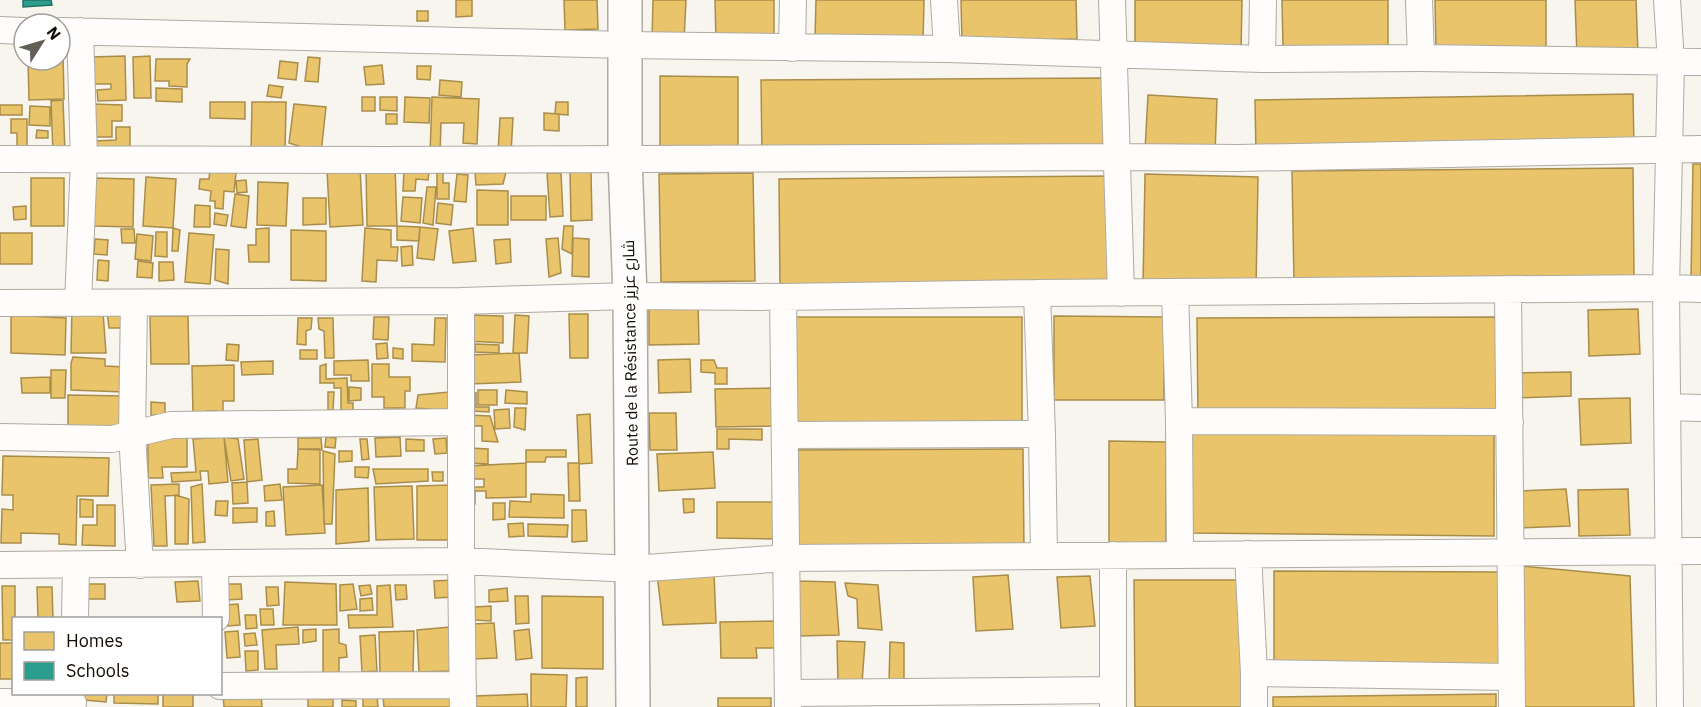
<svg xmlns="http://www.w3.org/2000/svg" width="1701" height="707" font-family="'IBM Plex Sans',Cairo,sans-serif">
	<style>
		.homes { fill: #e9c46a; stroke: #a98d4b; stroke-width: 1.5 }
		.schools { fill: #2a9d8f; stroke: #237265; stroke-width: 1.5 }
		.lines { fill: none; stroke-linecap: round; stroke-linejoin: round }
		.street-casing { stroke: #afaaa2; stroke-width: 28 }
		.primary-casing { stroke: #afaaa2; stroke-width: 36 }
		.street { stroke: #fefdfc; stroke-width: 26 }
		.primary { stroke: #fefdfc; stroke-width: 33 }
		.labels { text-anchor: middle; stroke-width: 6; stroke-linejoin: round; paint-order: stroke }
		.street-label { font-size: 16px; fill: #130d04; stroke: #fff }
	</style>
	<rect width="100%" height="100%" fill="#f8f4ee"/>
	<!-- homes -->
	<path class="homes" d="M456,0H472V16L456,17Z
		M564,0H597L598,29L565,30Z
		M653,0H686L684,41L652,40Z
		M715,0H774V40L716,41Z
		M816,0H924L923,42L815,39Z
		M961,0H1076L1077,39L962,42Z
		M1135,0H1242L1241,53L1135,52Z
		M1282,0H1388V47H1283Z
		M1435,0H1546V50L1436,51Z
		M1575,0H1636L1638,54L1577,56Z
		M417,11H428V21H417Z
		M60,51H63L64,99L29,100L28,60H60Z
		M125,56L126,100L98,101L97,90L111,89V84H91L90,57Z
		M150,56L151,98H134L133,57Z
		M308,57L320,58L318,82L305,81Z
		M156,59H190L187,64V87L169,86V81H155Z
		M280,61L298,63L296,80L278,78Z
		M382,65L384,84L366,85L364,67Z
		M417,66H431L430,80L417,79Z
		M660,76L738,77V155H660Z
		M1108,78L1110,155L762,157L761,80Z
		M440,80L462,82L461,97L439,95Z
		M269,85L283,87L281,98L267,96Z
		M156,88L182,89V102L156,101Z
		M1633,94L1634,149L1256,155L1255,100Z
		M1148,95L1217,99L1215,154L1145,150Z
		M362,97H375V111H362Z
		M380,97H397V111L380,110Z
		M405,97L430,98L429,123L404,122Z
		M432,97L479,99L477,144L463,143L464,123H441L440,155L430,154Z
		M63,100L65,152L53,153L51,101Z
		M210,102H245V119L210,118Z
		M252,102H286L285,153H251Z
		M556,102H568V115L555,114Z
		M93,104L122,105V121H112V137H93Z
		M294,104L326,107L321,153L289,143Z
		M0,105H22V115H0Z
		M30,106L50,107V126L29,125Z
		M544,113L559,114V131L544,130Z
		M386,114H397V124H386Z
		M500,118H513L511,153H498Z
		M11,119H27V153H17V133H11Z
		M116,127H130V153H96L95,141L116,140Z
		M37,130L48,131V138H36Z
		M1693,164H1701V278H1691Z
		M395,166L397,226H367L366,167Z
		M360,168L363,225L330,227L327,170Z
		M1633,168L1634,278L1294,281L1292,171Z
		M210,170L236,173L234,192L224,191L223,209L215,208V201H210L211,191L199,189L200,179H209Z
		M404,171L429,172L428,180L416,179L415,191H403Z
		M506,172L503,184L476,185L475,173Z
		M570,172H591L592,220L571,221Z
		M437,173H443V183H449V199H437Z
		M547,173H561L563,216L550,217Z
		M753,173L755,281L661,282L659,174Z
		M457,174L468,175L466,202L454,201Z
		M1145,174L1258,177L1256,288L1143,285Z
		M1112,176L1114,285L780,288L779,179Z
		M146,177L176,179L173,228L143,226Z
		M31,178H64V226H31Z
		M95,178L134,179L133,227L94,226Z
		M246,180L247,192L237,193L236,181Z
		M258,182L288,183L286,226L257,225Z
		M427,187H436L433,225L423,223Z
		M477,190L508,191V225H477Z
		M235,194L249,196L246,228L231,226Z
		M511,196H546V220H511Z
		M403,197L422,198L420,223L401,221Z
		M303,198H326V224L303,225Z
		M438,203L453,205L451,225L436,223Z
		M195,205L210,206V227H194Z
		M26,206V219L14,220L13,207Z
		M215,213L228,215L226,226L214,224Z
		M397,226L420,227L419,241L397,240Z
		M564,226H573L572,254L562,249Z
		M420,227L438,229L434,260L417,258Z
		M173,228L180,230L178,251H172Z
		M269,228V262H249L248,245H256V229Z
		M365,228L391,230V247H398L397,261L377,260L376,282L362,281Z
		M473,228L476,261L453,263L449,231Z
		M121,229H134L135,243H122Z
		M291,230L326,231V281L291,280Z
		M156,232H167V257L155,256Z
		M0,233H32V264H0Z
		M189,233L214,235L210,284L185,282Z
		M137,234L153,236L151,261L135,259Z
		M558,238L561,273L549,277L546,239Z
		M573,238L589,239V277L572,276Z
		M95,239L108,240L107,255L94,254Z
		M510,239L511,262L496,264L494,240Z
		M412,246L413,265L402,266L401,247Z
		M216,249L229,250L228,284L215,280Z
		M98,260L109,261L108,281L97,280Z
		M138,261L153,263L152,278L137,277Z
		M159,262H173L174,280L159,281Z
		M698,300L699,344L649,345V301Z
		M72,309L103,312L106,353H71Z
		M1638,309L1640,354L1589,356L1588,310Z
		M107,311H125V328H109Z
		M569,314H588V358H570Z
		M11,315L66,318L65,355L11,353Z
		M468,315L503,316V343L467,341Z
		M515,315L529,316L527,353H513Z
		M150,316H188L189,364H151Z
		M1054,316L1164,317V400H1054Z
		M374,317H389L388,340L373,339Z
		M796,317H1022V432H797Z
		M1497,317L1498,418L1198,420L1197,318Z
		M298,318H312L311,329L306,331V345L297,344Z
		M318,318H333L334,358H325L324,331L319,329Z
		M435,318H446L445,362L412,361V344L434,345Z
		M387,343L388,358L377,359L376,344Z
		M227,344L239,345L238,361L226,360Z
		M475,344L499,345V353L475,352Z
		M393,348L403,349V359L393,358Z
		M300,350H317V359H300Z
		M519,353L521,382L469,384L468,355Z
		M73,357L105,359V366L126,367L124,392L71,390V363Z
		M690,359L691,392L659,393L658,360Z
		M368,360L369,381H351V375H334V361Z
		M701,360H714L717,368H727V384H715V373L701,372Z
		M273,361V374L242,375L241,362Z
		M326,364V379L347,378L348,403H353V413H341V388H334V383H320V366Z
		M372,364H389V377H410V391H405V408H384V397H372Z
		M234,365V401H223V413L220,415L217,411H207L205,416H193L192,366Z
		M51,370H66L65,398H51Z
		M1571,372V396L1515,398L1514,373Z
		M50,377V393H22L21,378Z
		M349,387L361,388V400L349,401Z
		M776,388L777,426L716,427L715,389Z
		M478,390H497V405H478Z
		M506,390L527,392V404L505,403Z
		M470,391L476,393V407H489V412L470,411Z
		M328,392H334L333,410H328Z
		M449,392L450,411L416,408L418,395Z
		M68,395L122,396L121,429H68Z
		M1630,398L1631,443L1581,445L1579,399Z
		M151,402L165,403V416L151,415Z
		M515,408H526L525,430L514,427Z
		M509,409L510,428L495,429L494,410Z
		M649,413H676L677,450H650Z
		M590,414L592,463L579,464L577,415Z
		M469,415L490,416L498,442L482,441V426H471Z
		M717,429H762V440L729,439V449H717Z
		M1189,429L1494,432V536L1189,533Z
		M148,437H187V467H162L163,478H148Z
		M224,437L228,482L209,484L208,471H200L201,480L172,482L171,473L196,472L193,439Z
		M224,437L238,439L244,479L231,481Z
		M326,437L336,438L335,448L325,447Z
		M400,437L401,456L376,457L375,438Z
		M298,438H321L322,450L298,449Z
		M446,438L447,453L435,454L433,439Z
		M258,439L262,480L247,482L244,440Z
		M360,439H367L369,459L362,460Z
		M406,439L424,440V451H406Z
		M1109,441L1166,442V543H1109Z
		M470,448L488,449V464L470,463Z
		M298,449H320V484L288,483V469H297Z
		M1023,449L1024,550L797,551L796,450Z
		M526,450H566V457H546L545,462H526Z
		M323,451L335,454L332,524H324Z
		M339,451H352V461L339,462Z
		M713,452L715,488L659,491L657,454Z
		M3,456L109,458L108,496H77L76,545L59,544V534L21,533V543H1L2,509L13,510V495H2Z
		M526,463V497L486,498V491H475V504L468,503V487H484V479H469V466Z
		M568,463H579L580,501H569Z
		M355,467H369L368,478L355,477Z
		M373,469H428V481L376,484Z
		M432,472H443V481H433Z
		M247,482L248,503L233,504L232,483Z
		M179,484V495L165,496L167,546H154L151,485Z
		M202,484L205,542L193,543L191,487Z
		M280,484L282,500L265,501L264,486Z
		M322,485L325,533L286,535L283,487Z
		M451,485L452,540H417V486Z
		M412,486L414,539L376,540L374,487Z
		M368,488L369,541L336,544V490Z
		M1566,489L1570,526L1520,528L1518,491Z
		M1628,489L1630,535L1579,536L1578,490Z
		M531,494L564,495V518L509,517L510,501L531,502Z
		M175,495L189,499L188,544H175Z
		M80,499L93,500V517H80Z
		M683,499H694V512L684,513Z
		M216,501H228L227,516L215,515Z
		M717,502H774V539L717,538Z
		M493,503H505V519L493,520Z
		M97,505H115V546L82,545L83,525H97Z
		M233,508H257V522L233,523Z
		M572,510H586L587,541L572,542Z
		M274,511L275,526H266V512Z
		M523,523L524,536L509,537L508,524Z
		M528,524L568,525L567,537L528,536Z
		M1520,566L1630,576L1634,707H1525Z
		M1274,571L1500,572L1499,668L1274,666Z
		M714,572L716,623L663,625L657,574Z
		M1008,575L1013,629L976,631L973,577Z
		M1090,576L1095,626L1061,628L1057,577Z
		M454,580L455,597L435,598L434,581Z
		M1134,580H1245L1247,707H1135Z
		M198,581L200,601L177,602L175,582Z
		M797,581L835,582L839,635L799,636Z
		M285,582L336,584L337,625H283Z
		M845,583L878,585L882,630L858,628L857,599L848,596Z
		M86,584H105V599H85Z
		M226,584H241L242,599L226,600Z
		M353,584L357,609L340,611V585Z
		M370,585L372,594L361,596L359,586Z
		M390,585L393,627L349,628L348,615H377V586Z
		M395,585H406L407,599L396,600Z
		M2,586H15V618H14V640H3Z
		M37,587H52L53,618H38Z
		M266,587H278L279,605L267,606Z
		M507,588L508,601L489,602V590Z
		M515,596H528L529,623L516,624Z
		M542,596L603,597V669L542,668Z
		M372,598L373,610L360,611V599Z
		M238,604L240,625L228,626L227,605Z
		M491,606V621L475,620V607Z
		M260,609H273L274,625H261Z
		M245,615H256L257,628L246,629Z
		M778,621L779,648H756L757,658H721L720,622Z
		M494,623L497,658L473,659L471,624Z
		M298,627L299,644L276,645L277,669H265L262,630Z
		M450,627L452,671L419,672L417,630Z
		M316,629V641L303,643V630Z
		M339,629V643L346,645L347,657L339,658V672L323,674V630Z
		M529,629L532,658L516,660L514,631Z
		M238,631L240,657L227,658L225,632Z
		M414,631L413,673L380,674L379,632Z
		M255,633L257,645L245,646L244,634Z
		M375,635L377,671L362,672L360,636Z
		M837,641L865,642L862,683H838Z
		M890,642L904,643V685L889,684Z
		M0,643H14V679H0Z
		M245,651H258V670L246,671Z
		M531,674L567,675L566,707H531Z
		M587,677V707H576V678Z
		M261,693L262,707H224L223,694Z
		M84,694H107L106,702L84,700Z
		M114,694H158V704L114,703Z
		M163,694H193V707H163Z
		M527,694L528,707H474V696Z
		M1496,694V707H1273V697Z
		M450,695L451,707H384L383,696Z
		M377,696L378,707H363V698Z
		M308,698L333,699V707H308Z
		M718,698H771V707H718Z
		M342,700L356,701V707H342Z"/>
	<!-- schools -->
	<path class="schools" d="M23,0H51L52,5L23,7Z"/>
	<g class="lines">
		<defs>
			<path id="street" d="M944,0L947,49
				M1112,0L1121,293
				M1419,0L1421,58
				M1667,0L1671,62L1666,288L1670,707
				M0,30L24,31
				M60,31L626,45L947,49L1262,59L1421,58L1701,62
				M792,48L793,0
				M1262,59L1263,0
				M0,159L385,160L1118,157L1238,158L1701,149
				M1508,290L1512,707
				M1175,292L1179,421L1180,554
				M1037,293L1042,434L1044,555
				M783,297L788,707
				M461,301V561L463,707
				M0,303L461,301L630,296L783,297L1037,293L1666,288L1701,289
				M78,303L84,159L80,31
				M134,303L132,435L140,565
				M1667,407L1701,408
				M1179,421L1510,422
				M785,435L1042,434
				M0,437L112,439L171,425L461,422
				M1248,554L1254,673V707
				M1113,555V707
				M215,564L216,618
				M0,565L461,561L633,569L787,558L1701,551
				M75,618L76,565
				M1254,673L1511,677
				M220,686L463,685
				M788,693L1113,690
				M0,702L73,703"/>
			<path id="primary" d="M625,0V158L630,296L633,707"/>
		</defs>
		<!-- street casing -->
		<use href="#street" class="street-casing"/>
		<!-- primary casing -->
		<use href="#primary" class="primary-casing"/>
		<!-- street -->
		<use href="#street" class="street"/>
		<!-- primary -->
		<use href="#primary" class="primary"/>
	</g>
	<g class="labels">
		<!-- street labels -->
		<g class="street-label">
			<text transform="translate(630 353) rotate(-91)" y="6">Route de la Résistance شارع عزيز</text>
		</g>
	</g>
	<!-- legend -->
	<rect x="12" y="617" width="210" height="78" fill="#ffffff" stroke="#a19e9b" stroke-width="1.5"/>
	<rect x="24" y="632" width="30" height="18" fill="#e9c46a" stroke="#a19e9b" stroke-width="1.5"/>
	<text x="66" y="647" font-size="18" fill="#130d04">Homes</text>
	<rect x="24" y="662" width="30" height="18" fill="#2a9d8f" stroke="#a19e9b" stroke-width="1.5"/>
	<text x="66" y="677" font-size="18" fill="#130d04">Schools</text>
	<!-- north arrow -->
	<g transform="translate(42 42) rotate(53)"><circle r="28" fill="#ffffff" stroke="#a19e9b" stroke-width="1.5"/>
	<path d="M0-4.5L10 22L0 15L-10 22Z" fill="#635e56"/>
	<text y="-9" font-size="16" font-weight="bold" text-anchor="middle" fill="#130d04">N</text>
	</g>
</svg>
